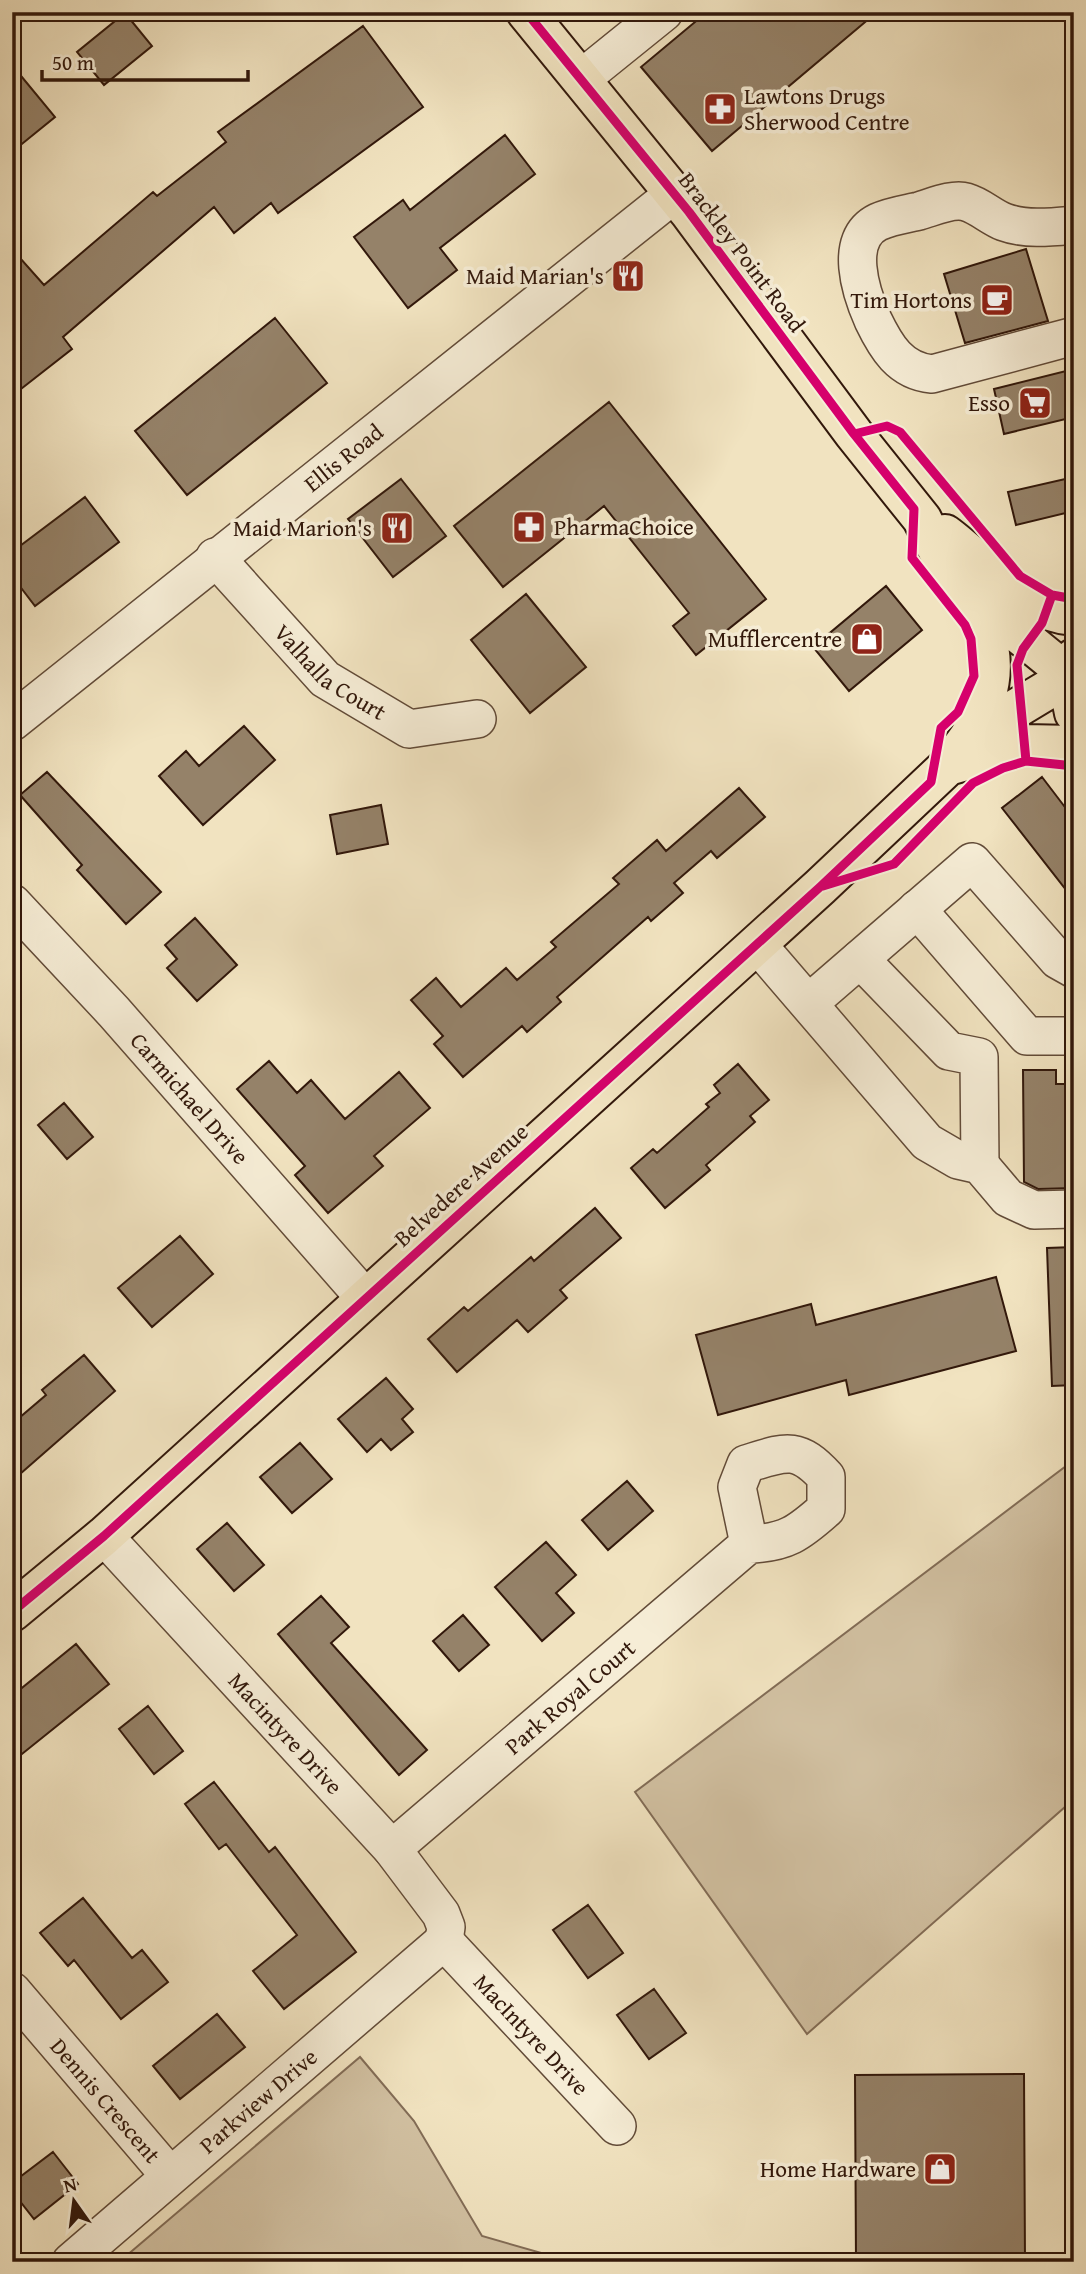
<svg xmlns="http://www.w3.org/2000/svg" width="1086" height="2274" font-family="'Gentium Book Plus',serif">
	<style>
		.green { fill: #d1c0a1; stroke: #826c56; stroke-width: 2 }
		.building { fill: #958269; stroke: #32180b; stroke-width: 2 }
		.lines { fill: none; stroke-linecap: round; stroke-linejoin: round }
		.minor-casing { stroke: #624b38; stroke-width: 40 }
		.major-casing { stroke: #32180b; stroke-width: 42 }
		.minor { stroke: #f6edd6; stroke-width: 37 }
		.major { stroke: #f1e3c0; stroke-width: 38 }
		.cycleway-casing { stroke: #f6edd6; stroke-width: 13 }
		.cycleway { stroke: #d6006c; stroke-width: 9 }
		.labels { text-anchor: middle; stroke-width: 7; stroke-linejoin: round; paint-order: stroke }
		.poi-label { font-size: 23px; fill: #32180b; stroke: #f6edd6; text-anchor: end }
		.street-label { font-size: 23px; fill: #32180b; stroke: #f6edd6 }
	</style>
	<rect width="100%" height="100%" fill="#f1e3c0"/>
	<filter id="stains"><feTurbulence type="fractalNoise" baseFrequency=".00286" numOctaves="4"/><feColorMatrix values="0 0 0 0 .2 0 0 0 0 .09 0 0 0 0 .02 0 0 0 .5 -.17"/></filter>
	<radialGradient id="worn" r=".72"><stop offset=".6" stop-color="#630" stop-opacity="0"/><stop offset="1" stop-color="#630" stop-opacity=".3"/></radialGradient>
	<!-- green -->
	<path class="green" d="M1074,1460V1799L807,2034L635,1792Z
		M360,2057L414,2121L482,2236L552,2256L553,2262H119Z"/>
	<!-- building -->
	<path class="building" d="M707,12H877L712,151L641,67Z
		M125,13L152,46L104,85L77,52Z
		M363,26L423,107L278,213L271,203L234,233L214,207L63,337L72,349L12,396V249L44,285L153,192L157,196L226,142L218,132Z
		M12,65L55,117L12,152Z
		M505,135L535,174L440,248L457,270L408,308L354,237L403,200L410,210Z
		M1026,249L1048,321L965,343L944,274Z
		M275,318L327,383L187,495L135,431Z
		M1074,369V417L1004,434L994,389Z
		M609,402L766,599L696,655L673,626L689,613L604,506L503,587L454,526Z
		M1074,477V511L1016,525L1008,492Z
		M401,479L446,536L393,577L348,519Z
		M85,497L119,542L35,606L12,576V552Z
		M886,586L922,630L849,691L813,647Z
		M526,594L586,667L530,713L471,640Z
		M244,726L275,760L203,825L159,776L186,751L199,766Z
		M47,772L161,892L126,924L77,870L82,865L20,795Z
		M1042,777L1074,819V900L1002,808Z
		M739,788L765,817L717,858L711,851L674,883L683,893L651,921L648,917L557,997L561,1002L527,1032L522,1026L463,1077L434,1044L443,1036L411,1000L436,978L461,1007L506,968L517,980L556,947L551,942L619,884L613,878L657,840L666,851Z
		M381,805L388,844L337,854L330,815Z
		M195,918L237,965L197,1001L167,968L177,959L165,945Z
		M269,1061L297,1093L311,1080L345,1119L399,1072L430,1108L374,1156L383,1166L328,1213L295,1175L305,1166L237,1089Z
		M738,1064L769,1100L750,1116L755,1122L706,1165L710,1170L665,1208L631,1168L653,1149L657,1153L709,1107L706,1104L720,1093L714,1085Z
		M1023,1070H1056V1084H1074V1188L1038,1189L1024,1182Z
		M64,1103L93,1137L67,1159L38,1125Z
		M595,1208L621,1238L560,1290L567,1298L528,1332L517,1320L457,1372L428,1339L464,1307L468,1311L531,1257L534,1261Z
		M180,1236L213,1274L152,1327L118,1288Z
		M1074,1247V1385L1052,1386L1047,1248Z
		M996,1277L1016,1351L849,1395L846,1380L718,1415L696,1335L811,1304L816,1325Z
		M84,1355L115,1391L12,1481V1424L46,1395L42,1390Z
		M386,1378L413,1409L402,1419L413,1432L391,1450L381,1439L367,1452L338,1419Z
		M300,1443L332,1479L292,1513L260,1477Z
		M627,1481L653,1511L608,1550L582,1520Z
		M227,1523L264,1565L234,1591L197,1549Z
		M546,1542L576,1575L556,1593L574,1613L542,1641L495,1587Z
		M321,1596L349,1627L331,1643L427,1750L399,1775L278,1634Z
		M463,1615L489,1645L459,1671L433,1641Z
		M76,1644L109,1684L12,1762V1696Z
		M148,1706L183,1751L154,1774L119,1729Z
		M214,1782L269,1852L275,1847L356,1952L284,2009L253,1971L297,1935L226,1844L219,1849L185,1804Z
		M83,1898L132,1958L142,1950L168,1982L121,2019L74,1960L68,1966L40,1933Z
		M588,1905L623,1953L588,1978L553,1930Z
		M654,1989L686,2033L649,2059L617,2015Z
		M217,2014L245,2047L180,2099L153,2066Z
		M1024,2074L1025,2262H856L855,2075Z
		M53,2152L78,2184L34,2219L12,2191V2183Z"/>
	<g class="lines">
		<defs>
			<g id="minor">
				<path d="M581,79L664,12"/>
				<path d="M1074,225C1052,227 1025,230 1004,222C991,217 980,206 966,202C953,198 933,207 919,211C906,214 891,216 878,222C843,239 861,293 873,320C886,347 900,371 932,374L1074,336"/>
				<path id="s1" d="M215,557L325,679L409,729L477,719"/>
				<path id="s2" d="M12,722L674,194"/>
				<path id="s3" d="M12,903L114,1012L365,1298"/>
				<path d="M917,909L1027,1036H1074"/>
				<path d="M757,944L927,1142L958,1160L980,1165L1008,1198L1034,1210L1074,1209"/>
				<path d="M860,959L949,1051L979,1057L980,1165"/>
				<path d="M809,1003L972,862L1058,960L1074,969"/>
				<path id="s4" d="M104,1536L392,1849L441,1914L446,1927L444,1941"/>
				<path id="s5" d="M392,1849L749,1544C786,1543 799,1533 826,1509V1477C797,1445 785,1452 746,1464L737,1487L749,1544"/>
				<path id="s6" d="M444,1941L617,2126"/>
				<path id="s7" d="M12,1991L170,2176"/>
				<path id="s8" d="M71,2262L444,1941"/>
			</g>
			<path id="major" d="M526,12L689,212L854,434L922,519L941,557L970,594L1068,674
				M945,534C985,563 1020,612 1074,616
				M1074,658L1067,678L1074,713
				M969,737C999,681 997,651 970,594
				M948,766L1025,744L1074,745
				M12,1612L104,1536L820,887L948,766L969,737L1067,678"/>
		</defs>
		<!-- minor casing -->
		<use href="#minor" class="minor-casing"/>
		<!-- major casing -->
		<use href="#major" class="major-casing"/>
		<!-- minor -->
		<use href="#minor" class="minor"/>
		<!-- major -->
		<use href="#major" class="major"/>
		<defs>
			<path id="cycleway" d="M854,434L887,426L900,432L1020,576L1052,595L1074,599
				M1026,761L1017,665L1023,649L1042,623L1052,595
				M823,886L894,864L973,783L1003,768L1026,761L1074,766
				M12,1612L104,1536L820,887L931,782L941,728L958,712L974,676L971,639L965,625L912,558L914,509L854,434L689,212L526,12"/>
		</defs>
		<!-- cycleway casing -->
		<use href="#cycleway" class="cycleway-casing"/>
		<!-- cycleway -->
		<use href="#cycleway" class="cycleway"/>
	</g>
	<!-- icons -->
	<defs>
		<symbol id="pharmacy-square" viewBox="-11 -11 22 22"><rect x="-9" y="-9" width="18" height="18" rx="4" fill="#8f2418" stroke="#f6edd6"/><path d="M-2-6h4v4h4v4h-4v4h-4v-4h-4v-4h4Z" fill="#fff"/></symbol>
		<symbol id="restaurant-square" viewBox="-11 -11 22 22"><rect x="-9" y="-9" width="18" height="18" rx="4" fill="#8f2418" stroke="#f6edd6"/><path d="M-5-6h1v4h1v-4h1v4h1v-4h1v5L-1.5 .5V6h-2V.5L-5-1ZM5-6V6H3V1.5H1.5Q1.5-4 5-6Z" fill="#fff"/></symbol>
		<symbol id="cafe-square" viewBox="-11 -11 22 22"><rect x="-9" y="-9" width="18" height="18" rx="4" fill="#8f2418" stroke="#f6edd6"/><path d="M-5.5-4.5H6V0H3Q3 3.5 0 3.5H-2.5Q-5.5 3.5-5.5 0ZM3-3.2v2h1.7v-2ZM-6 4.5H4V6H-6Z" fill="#fff"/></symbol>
		<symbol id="supermarket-square" viewBox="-11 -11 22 22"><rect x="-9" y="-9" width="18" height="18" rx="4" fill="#8f2418" stroke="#f6edd6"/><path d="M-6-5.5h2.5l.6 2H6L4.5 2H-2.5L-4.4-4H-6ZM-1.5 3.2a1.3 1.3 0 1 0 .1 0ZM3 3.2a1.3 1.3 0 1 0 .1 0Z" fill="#fff"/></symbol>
		<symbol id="shop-square" viewBox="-11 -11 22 22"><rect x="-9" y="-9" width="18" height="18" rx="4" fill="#8f2418" stroke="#f6edd6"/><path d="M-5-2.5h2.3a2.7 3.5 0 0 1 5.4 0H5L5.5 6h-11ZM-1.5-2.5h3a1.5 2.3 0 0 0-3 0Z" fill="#fff"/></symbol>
	</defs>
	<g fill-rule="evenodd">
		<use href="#pharmacy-square" x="701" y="90" width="38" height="38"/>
		<use href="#restaurant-square" x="609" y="257" width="38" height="38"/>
		<use href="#cafe-square" x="978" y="281" width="38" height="38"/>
		<use href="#supermarket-square" x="1016" y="384" width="38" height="38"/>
		<use href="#pharmacy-square" x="510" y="508" width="38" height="38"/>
		<use href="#restaurant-square" x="378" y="509" width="38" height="38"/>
		<use href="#shop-square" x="848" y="620" width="38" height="38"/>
		<use href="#shop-square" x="921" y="2150" width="38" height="38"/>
	</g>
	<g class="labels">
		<!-- poi labels -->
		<g class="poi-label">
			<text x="744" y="104" text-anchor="start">Lawtons Drugs<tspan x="744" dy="26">Sherwood Centre</tspan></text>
			<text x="604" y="284">Maid Marian's</text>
			<text x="972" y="308">Tim Hortons</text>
			<text x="1010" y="411">Esso</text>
			<text x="554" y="535" text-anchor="start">PharmaChoice</text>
			<text x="372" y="536">Maid Marion's</text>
			<text x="842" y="647">Mufflercentre</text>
			<text x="916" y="2177">Home Hardware</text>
		</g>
		<!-- street labels -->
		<g class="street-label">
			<text transform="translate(742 252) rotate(53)" y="8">Brackley Point Road</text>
			<text dy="8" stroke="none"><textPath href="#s2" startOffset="424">Ellis Road</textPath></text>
			<text dy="8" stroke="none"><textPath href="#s1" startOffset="164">Valhalla Court</textPath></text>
			<text dy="8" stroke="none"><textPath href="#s3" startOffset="264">Carmichael Drive</textPath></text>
			<text transform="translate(461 1185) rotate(-42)" y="8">Belvedere Avenue</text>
			<text dy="8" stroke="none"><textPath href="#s5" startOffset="234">Park Royal Court</textPath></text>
			<text dy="8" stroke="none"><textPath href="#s4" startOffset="268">Macintyre Drive</textPath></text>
			<text dy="8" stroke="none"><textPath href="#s6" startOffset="128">MacIntyre Drive</textPath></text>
			<text dy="8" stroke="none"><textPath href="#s7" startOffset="144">Dennis Crescent</textPath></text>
			<text dy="8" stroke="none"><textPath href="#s8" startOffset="247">Parkview Drive</textPath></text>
		</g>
	</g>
	<!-- margin -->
	<rect width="1086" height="2274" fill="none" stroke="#f1e3c0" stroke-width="42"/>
	<rect x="14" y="14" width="1058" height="2246" fill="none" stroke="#32180b" stroke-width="3.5"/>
	<rect x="21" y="21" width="1044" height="2232" fill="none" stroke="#32180b" stroke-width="2"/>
	<!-- north arrow -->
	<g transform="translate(74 2201) rotate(346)" stroke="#f6edd6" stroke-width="5" paint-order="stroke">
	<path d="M0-5L12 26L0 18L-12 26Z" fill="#32180b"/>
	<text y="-10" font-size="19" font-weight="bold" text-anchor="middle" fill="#32180b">N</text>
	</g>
	<!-- scale -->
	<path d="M42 70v10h206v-10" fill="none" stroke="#32180b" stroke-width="3.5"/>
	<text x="52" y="70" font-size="21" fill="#32180b" stroke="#f6edd6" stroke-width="5" paint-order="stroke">50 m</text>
	<rect width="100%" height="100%" filter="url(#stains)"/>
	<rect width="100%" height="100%" fill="url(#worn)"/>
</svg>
